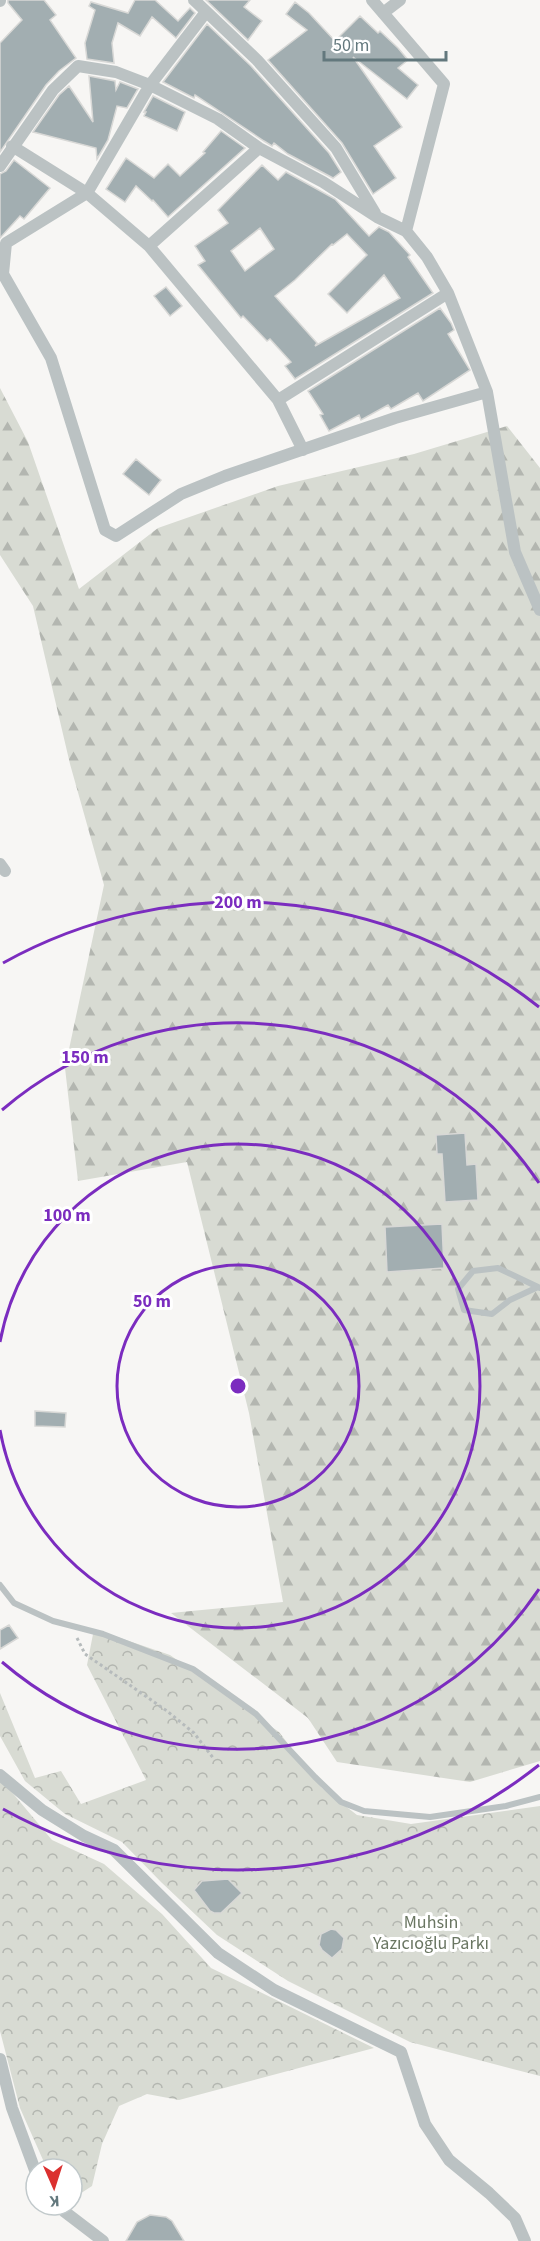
<svg xmlns="http://www.w3.org/2000/svg" width="540" height="2241" font-family="'Source Sans 3',sans-serif">
	<style>
		.forest { fill: url(#forest-firs) }
		.park { fill: url(#park-crowns) }
		.building { fill: #a2aeb1; stroke: #d8d8d6; stroke-width: 1.5; fill-rule: evenodd }
		.lines { fill: none; stroke-linecap: round; stroke-linejoin: round }
		.path { stroke: #b6bbbc; stroke-width: 3; stroke-dasharray: 3 3; stroke-linecap: butt }
		.lane { stroke: #bbc2c3; stroke-width: 6 }
		.street { stroke: #bbc2c3; stroke-width: 12 }
		.ring { fill: none; stroke: #7b2cbf; stroke-width: 3 }
		.labels { text-anchor: middle; stroke-width: 6; stroke-linejoin: round; paint-order: stroke }
		.park-label { font-size: 18px; fill: #6a7662; stroke: #fff }
		.centre { fill: #7b2cbf; stroke: #fff; stroke-width: 3 }
		.ring-label { font-size: 18px; text-anchor: middle; font-weight: bold; fill: #7b2cbf; stroke: #fff; stroke-width: 6; stroke-linejoin: round; paint-order: stroke }
	</style>
	<defs>
		<pattern id="forest-firs" width="22" height="20" patternUnits="userSpaceOnUse" patternTransform="scale(1.5)"><rect width="22" height="20" fill="#d8dbd3"/><path d="M5 1l3.5 6h-7zM16 11l3.5 6h-7z" fill="#b3b6b0"/></pattern>
		<pattern id="park-crowns" width="20" height="18" patternUnits="userSpaceOnUse" patternTransform="scale(1.5)"><rect width="20" height="18" fill="#d8dbd3"/><path d="M2 6a3 3 0 1 1 6 0M12 15a3 3 0 1 1 6 0" fill="none" stroke="#b3b6b0"/></pattern>
	</defs>
	<rect width="100%" height="100%" fill="#f7f6f4"/>
	<!-- forest -->
	<path class="forest" d="M0,388L28,442L79,589L158,528L278,486L414,454L507,426L540,468V1761L470,1782L337,1762L308,1718L171,1613L283,1602L249,1413L187,1162L78,1181L65,1068L104,885L70,764L33,606L0,555Z"/>
	<!-- park -->
	<path class="park" d="M94,1629L170,1655L279,1732L322,1788L357,1815L411,1824L540,1806V2076L410,2042L288,1981L217,1935L161,1882L122,1842L65,1814L25,1781L0,1736V1693L35,1778L61,1771L81,1804L146,1780L87,1665Z
		M0,1778L52,1840L104,1864L162,1914L211,1968L374,2048L179,2100L147,2094L119,2106L102,2144L92,2186L72,2199V2169H47L20,2108L0,2031Z"/>
	<!-- building -->
	<path class="building" d="M8,0H44L56,15L50,20L76,58L59,71L46,85L0,152V43L22,20L8,3Z
		M135,0H155L178,21L190,8L195,13L176,38L152,17L140,36L118,23L112,43L114,63L87,59L85,43L95,10L89,6L91,2L128,13Z
		M206,0H250L244,7L262,21L248,40Z
		M295,2L309,13L335,41L360,16L378,33L380,31L398,48L408,60L398,68L418,85L407,99L353,57L402,127L374,146L396,178L373,194L342,143L268,60L307,30L286,14Z
		M207,24L251,66L329,153L341,172L333,178L288,154L274,143L272,146L264,141L195,95L194,98L163,82Z
		M89,76L115,81L116,90L120,82L138,89L127,108L117,106L108,140L97,159L96,148L33,132L59,95L69,86L93,122Z
		M153,96L185,112L177,131L144,116L146,112H144Z
		M221,131L245,148L168,217L153,200L152,201L136,186L125,202L106,189L126,158L154,178L168,164L180,176L205,153L203,152Z
		M14,160L50,188L24,219L20,216L0,238V174L6,171Z
		M262,165L278,180L286,172L335,199L369,236L379,227L389,232L410,255L408,257L433,293L295,379L285,366L291,362L270,339L267,341L243,316L241,318L198,265L205,261L195,246L228,223L218,210ZM260,228L274,249L245,271L231,251ZM347,234L367,255L328,294L347,313L384,275L400,298L315,346L317,343L275,296L295,280L332,244L333,245Z
		M166,287L182,306L170,316L154,296Z
		M440,308L451,323L454,330L448,334L470,370L423,401L418,393L391,409L388,405L361,420L359,415L329,431L320,415L323,414L308,391Z
		M136,459L161,480L149,495L123,474Z
		M465,1133L467,1165L476,1164L478,1200L445,1202L442,1154H437L436,1135Z
		M442,1224L444,1268L387,1272L385,1227Z
		M35,1411L66,1413L65,1427L35,1426Z
		M9,1625L18,1638L0,1649V1630Z
		M228,1879L242,1893L221,1913H214L210,1911L194,1890L202,1881Z
		M331,1929L336,1930L344,1938L342,1949L332,1958L322,1950L319,1945L321,1934Z
		M150,2215L166,2217L172,2221L184,2241H126L137,2222Z"/>
	<g class="lines">
		<!-- path -->
		<path class="path" d="M77,1638L85,1654L167,1711L194,1733L214,1759"/>
		<!-- lane -->
		<path class="lane" d="M538,1287L510,1300L492,1314L464,1310L458,1289L473,1271L498,1268L538,1287L540,1288
			M0,1585L14,1603L53,1621L103,1634L193,1669L256,1714L315,1777L341,1802L364,1811L430,1817L506,1806L540,1797"/>
		<!-- street -->
		<path class="street" d="M194,0L257,60L336,148L375,213
			M372,0L444,84L406,231
			M0,1V0
			M206,12L150,85L87,193L6,243L3,274L51,358L105,530L116,536L181,494L225,476L395,418L487,392
			M383,13L400,0
			M12,146L87,193L149,246L278,400L303,450
			M0,166L53,90L78,66L116,72L150,85L218,119L259,148L323,182L377,217L406,231L427,257L448,293L487,392L515,552L540,610
			M149,246L259,148
			M278,400L448,293
			M0,864L5,871
			M0,1775L42,1810L84,1836L114,1850L218,1953L274,1990L401,2052L425,2124L449,2160L489,2193L515,2218L525,2241
			M0,2059L12,2108L36,2173
			M59,2205L65,2212L103,2241"/>
	</g>
	<!-- distance rings -->
	<g class="ring">
		<circle cx="238" cy="1386" r="121"/>
		<path d="M0 1342A242 242 0 1 1 0 1430"/>
		<path d="M539 1589A363 363 0 0 1 2 1662M2 1110A363 363 0 0 1 539 1183"/>
		<path d="M539 1765A484 484 0 0 1 3 1809M3 963A484 484 0 0 1 539 1007"/>
	</g>
	<g class="labels">
		<!-- park labels -->
		<g class="park-label">
			<text x="431" y="1928">Muhsin<tspan x="431" dy="21">Yazıcıoğlu Parkı</tspan></text>
		</g>
	</g>
	<circle cx="238" cy="1386" r="9" class="centre"/>
	<g class="ring-label">
		<text x="238" y="908">200 m</text>
		<text x="85" y="1063">150 m</text>
		<text x="67" y="1221">100 m</text>
		<text x="152" y="1307">50 m</text>
	</g>
	<!-- north arrow -->
	<g transform="translate(54 2187) rotate(177)"><circle r="28" fill="#ffffff" stroke="#c1c9cb" stroke-width="1.5"/>
	<path d="M0-4.5L10 22L0 15L-10 22Z" fill="#db302f"/>
	<text y="-9" font-size="16" font-weight="bold" text-anchor="middle" fill="#63787d">K</text>
	</g>
	<!-- scale -->
	<path d="M324 51v9h122v-9" fill="none" stroke="#63787d" stroke-width="3"/>
	<text x="333" y="51" font-size="18" fill="#63787d" stroke="#ffffff" stroke-width="4.5" paint-order="stroke">50 m</text>
</svg>
